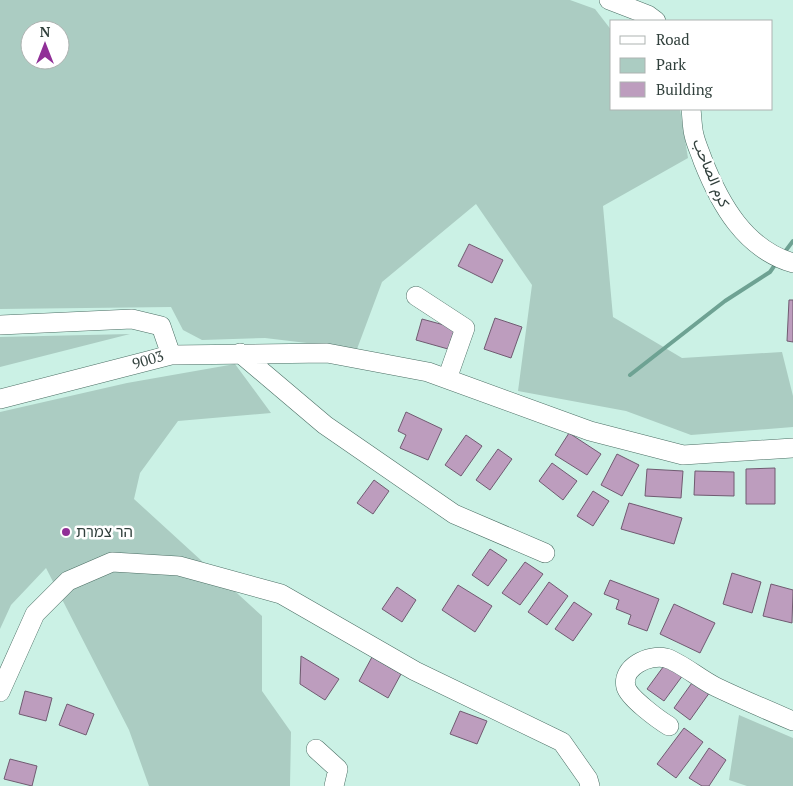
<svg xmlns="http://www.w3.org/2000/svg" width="793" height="786" font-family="'PT Serif',Vazirmatn,'Noto Sans Hebrew',serif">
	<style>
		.green { fill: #abccc2; fill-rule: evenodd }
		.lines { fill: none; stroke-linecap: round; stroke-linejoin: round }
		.stream { stroke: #6ea293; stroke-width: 4 }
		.building { fill: #bd9dbe; stroke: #705b71 }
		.minor-casing { stroke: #4b6e64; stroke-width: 20 }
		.minor { stroke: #fff; stroke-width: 19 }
		.poi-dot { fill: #902f97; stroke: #fff; stroke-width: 2 }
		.labels { text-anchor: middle; stroke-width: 5; stroke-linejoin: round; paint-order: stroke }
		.street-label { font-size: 15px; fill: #31403c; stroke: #fff }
		.poi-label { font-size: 15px; fill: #31403c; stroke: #fff; text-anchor: start }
	</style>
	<rect width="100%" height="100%" fill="#cbf1e5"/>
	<!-- green -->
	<path class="green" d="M0,0H570L595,9L612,31V109H680L688,158L603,206L613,317L682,358L782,352L793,396V427L691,435L626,411L518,391L532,285L476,204L382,282L357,349L265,338L202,340L183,330L171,307L0,309ZM30,30H60V60H30Z
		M130,334L0,367V337Z
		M235,364L271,413L178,421L140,473L134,499L262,616V691L291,732L290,786H149L129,730L46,568L11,605L0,629V412L127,383Z
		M739,715L793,738V786H747L729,780Z"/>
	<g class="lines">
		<!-- stream -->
		<path class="stream" d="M784,253L793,241
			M630,375L725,301L770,272L777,262"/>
	</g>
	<!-- building -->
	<path class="building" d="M469,244L503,260L492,283L458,266Z
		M789,300H793V342L787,341Z
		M495,318L522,327L511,358L484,349Z
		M422,319L455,328L448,349L416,340Z
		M406,412L442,429L428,460L400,448L406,435L398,431Z
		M569,433L601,454L587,475L555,455Z
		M466,435L482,446L461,476L445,465Z
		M498,449L512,459L490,490L476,480Z
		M617,454L639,465L622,496L601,485Z
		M552,463L577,481L563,500L539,481Z
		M775,468V504H746V469Z
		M647,469L683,471L681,498L645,496Z
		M695,471L734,472V496L694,495Z
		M374,480L389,491L373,514L357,503Z
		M593,491L609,501L593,526L577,516Z
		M629,503L682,518L674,544L621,529Z
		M490,549L507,560L488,586L472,575Z
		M525,562L543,574L520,605L502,593Z
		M732,573L761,582L752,613L723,604Z
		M610,580L659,599L647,631L628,624L631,615L616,609L619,600L604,594Z
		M549,582L568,596L547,625L528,612Z
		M771,584L793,590L792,623L763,616Z
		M458,585L492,606L475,632L442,610Z
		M397,587L416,600L402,622L382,609Z
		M574,602L592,614L573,641L555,629Z
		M674,604L715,623L700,653L660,634Z
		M301,656L339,679L325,700L300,684Z
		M372,657L401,674L388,698L359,681Z
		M666,663L683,675L664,701L647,689Z
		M694,680L710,692L690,720L674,708Z
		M25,691L52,698L46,721L19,714Z
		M67,704L94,714L86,735L59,725Z
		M460,711L487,721L477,744L450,734Z
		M684,728L703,742L676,778L657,764Z
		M709,748L726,760L709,786H702L689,778Z
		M10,759L37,766L32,786L4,779Z"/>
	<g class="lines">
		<defs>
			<path id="minor" d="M609,0L648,15L656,21
				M691,109C692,117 692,127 694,135C696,144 700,152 703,161C720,204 745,249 793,263
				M416,296L465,328L447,379
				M0,325L132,319L161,326L171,355
				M240,353L325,425L454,514L545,553
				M0,399L171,355L327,353L428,372L590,431L683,455L793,448
				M0,692L35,614L68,581L112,562L179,566L281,594L415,671L562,742L588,779L590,786
				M669,726C659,720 629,698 626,687C621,667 649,654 666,658C680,662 701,680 716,687C741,699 767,710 793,721
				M316,749L338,769L334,786"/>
		</defs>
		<!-- minor casing -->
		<use href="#minor" class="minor-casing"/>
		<!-- minor -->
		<use href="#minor" class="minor"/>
	</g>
	<!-- markers -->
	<circle class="poi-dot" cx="66" cy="532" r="5"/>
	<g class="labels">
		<!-- street labels -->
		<g class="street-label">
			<text transform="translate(711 173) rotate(67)" y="5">كرم الصاحب</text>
			<text transform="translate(148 360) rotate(-16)" y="5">9003</text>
		</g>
		<!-- poi labels -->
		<g class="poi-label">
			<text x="76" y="537">הר צמרת</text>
		</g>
	</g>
	<!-- legend -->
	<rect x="610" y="20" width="162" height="90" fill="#ffffff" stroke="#adb3b1"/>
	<rect x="620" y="36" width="25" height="8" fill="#ffffff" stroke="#adb3b1"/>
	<text x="656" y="45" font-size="15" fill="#31403c">Road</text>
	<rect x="620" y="58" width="25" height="15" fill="#abccc2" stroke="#adb3b1"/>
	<text x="656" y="70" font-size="15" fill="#31403c">Park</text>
	<rect x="620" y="82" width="25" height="15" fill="#bd9dbe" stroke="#adb3b1"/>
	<text x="656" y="95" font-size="15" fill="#31403c">Building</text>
	<!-- north arrow -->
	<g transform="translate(45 45)"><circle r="24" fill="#ffffff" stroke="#adb3b1"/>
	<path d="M0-4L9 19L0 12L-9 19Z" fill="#902f97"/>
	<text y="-8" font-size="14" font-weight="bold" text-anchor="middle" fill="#31403c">N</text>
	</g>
</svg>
